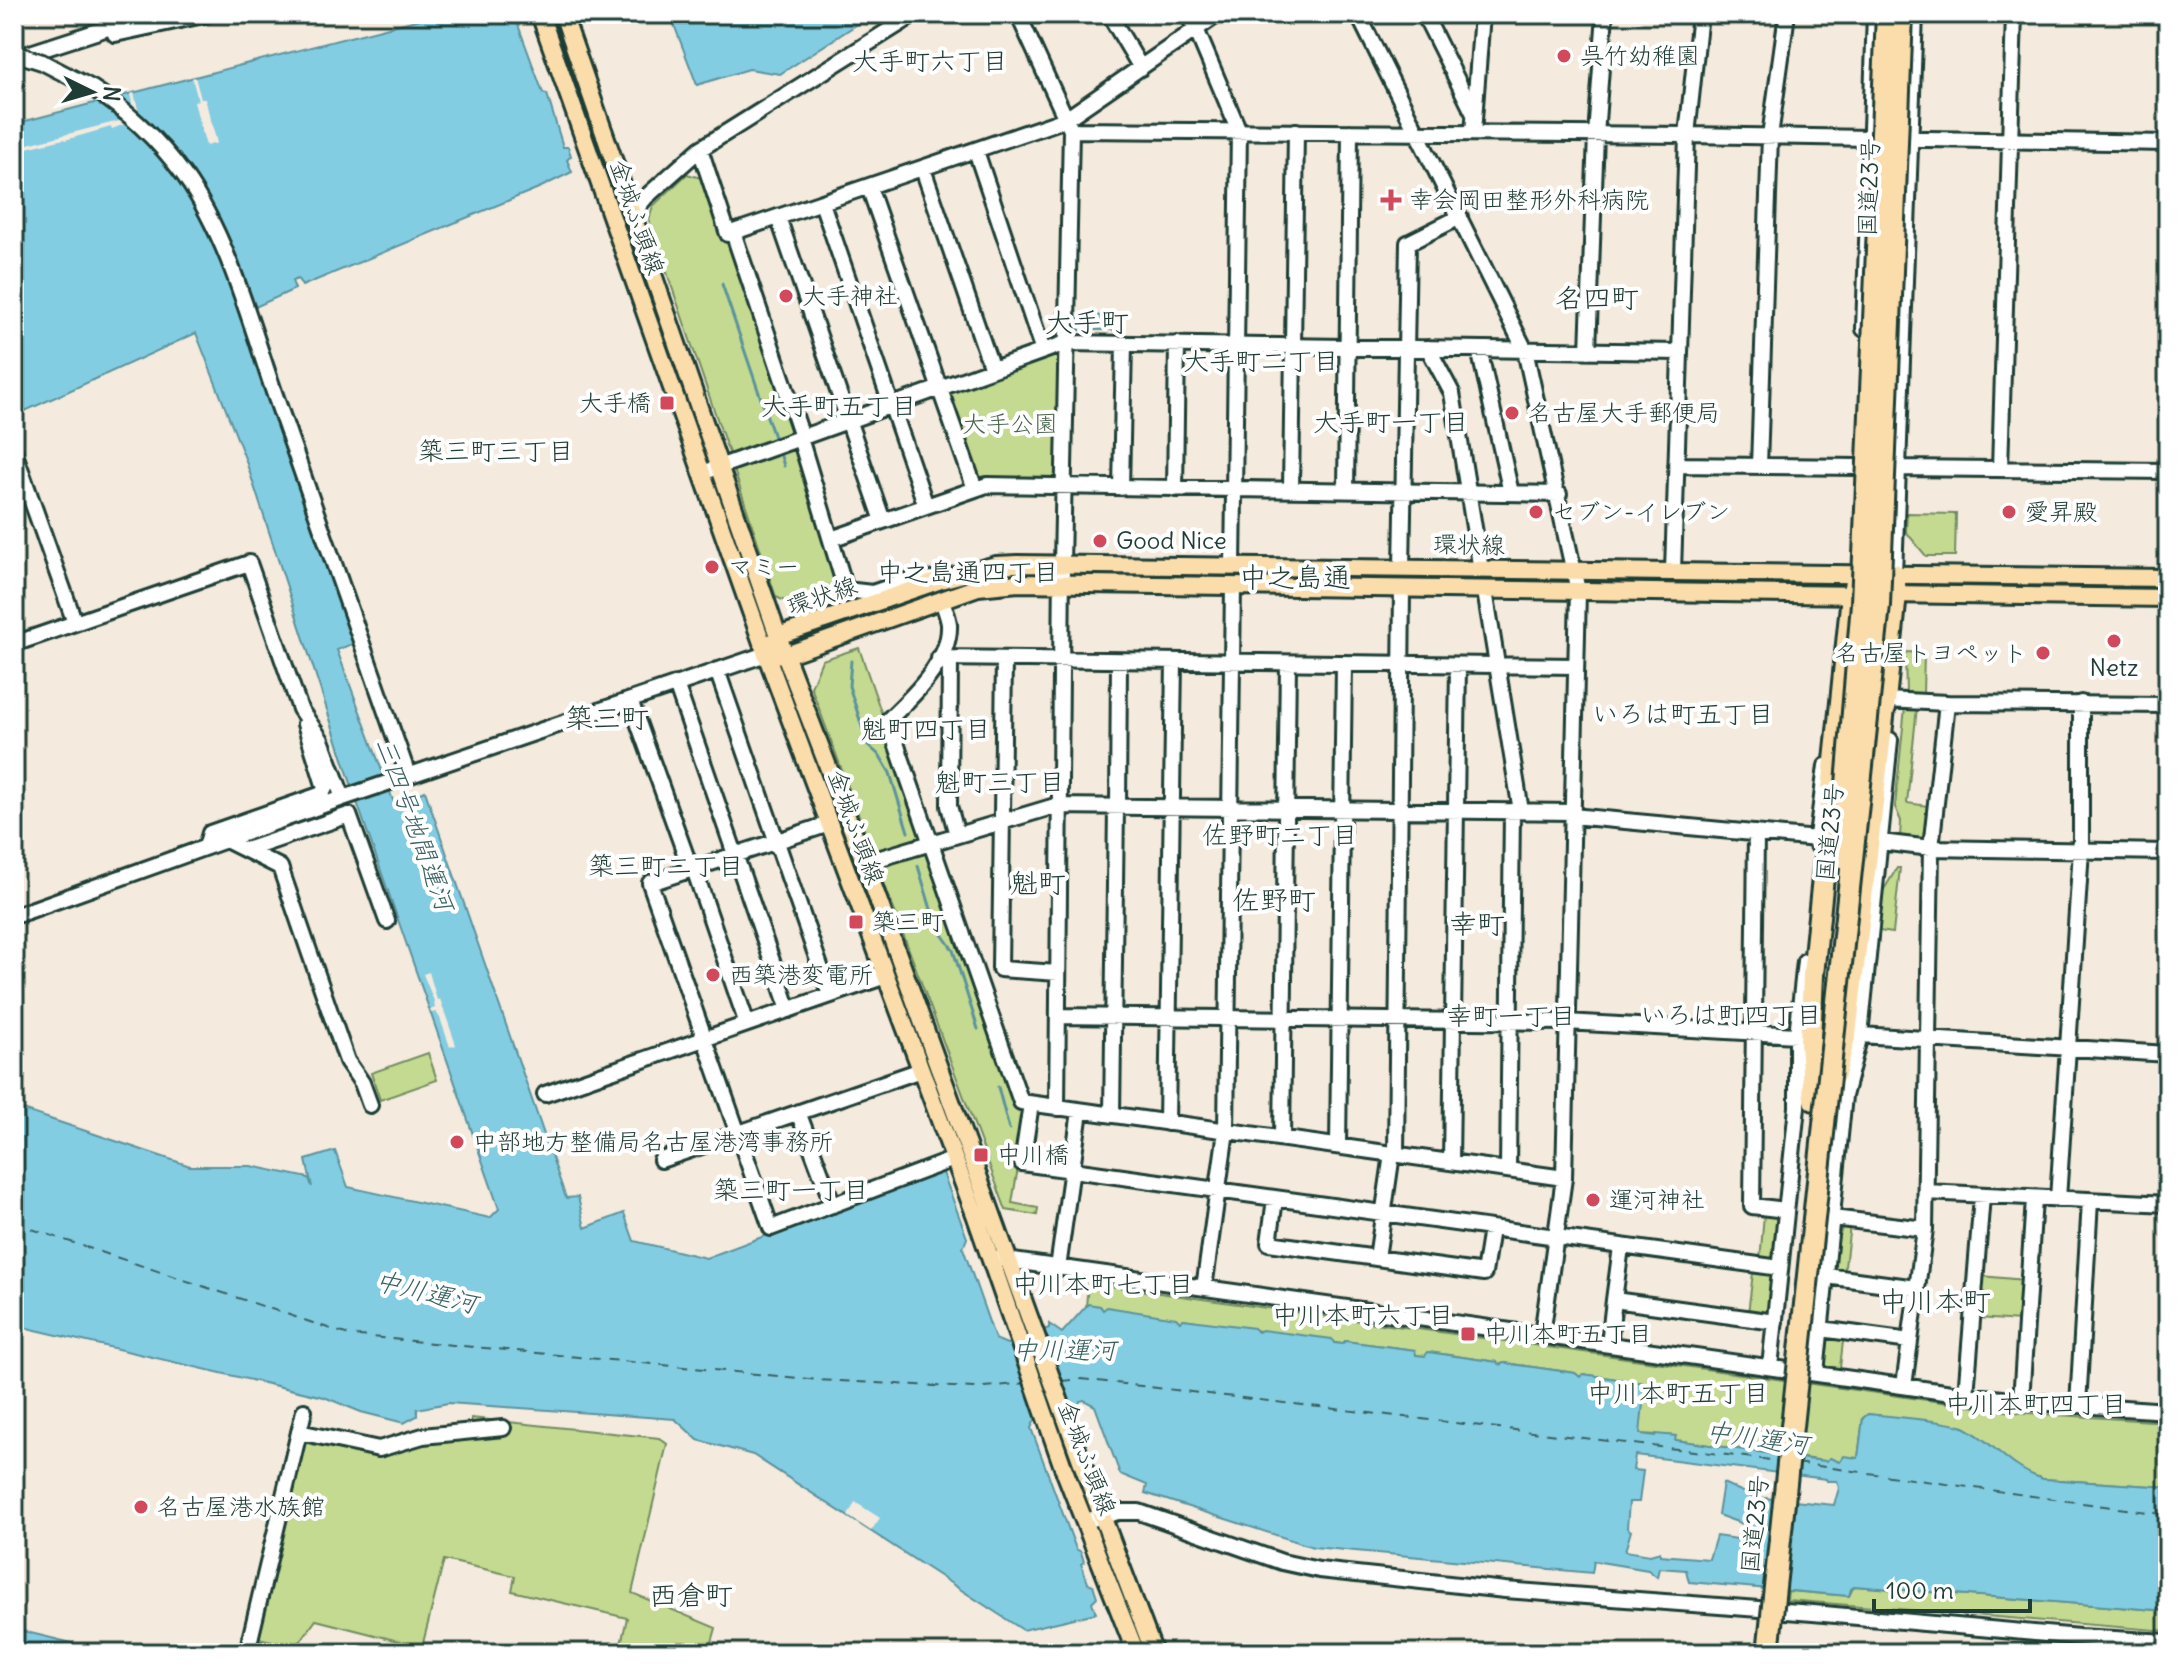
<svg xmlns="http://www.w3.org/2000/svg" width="2182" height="1667" font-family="Delius,'Klee One',sans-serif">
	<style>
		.green { fill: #c4da90; stroke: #728c62; stroke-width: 2 }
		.water { fill: #83cde3; stroke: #5b939d; stroke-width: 2; fill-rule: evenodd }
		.pier { fill: #f4eadd }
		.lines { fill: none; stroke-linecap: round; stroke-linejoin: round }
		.stream { stroke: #5b939d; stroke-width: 3 }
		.ferry { stroke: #386160; stroke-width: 2; stroke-dasharray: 10 8; stroke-linecap: butt }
		.minor-casing { stroke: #1f3d34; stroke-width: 20 }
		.major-casing { stroke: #1f3d34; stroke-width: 22 }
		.highway-casing { stroke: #1f3d34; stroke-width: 26 }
		.minor { stroke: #fff; stroke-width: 14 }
		.major { stroke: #faddab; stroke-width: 16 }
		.highway { stroke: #faddab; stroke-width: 20 }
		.minor-bridge-casing { stroke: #1f3d34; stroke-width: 20; stroke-linecap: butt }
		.highway-bridge-casing { stroke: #1f3d34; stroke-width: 26; stroke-linecap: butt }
		.minor-bridge { stroke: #fff; stroke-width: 14 }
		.highway-bridge { stroke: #faddab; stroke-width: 20 }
		.poi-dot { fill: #d1495b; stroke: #fff; stroke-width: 3 }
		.labels { text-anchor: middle; stroke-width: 8; stroke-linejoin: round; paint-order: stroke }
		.poi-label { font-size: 24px; fill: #1f3d34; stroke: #fff; text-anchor: start }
		.street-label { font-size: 24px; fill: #1f3d34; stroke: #fff }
		.park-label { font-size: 24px; fill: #48644b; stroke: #fff }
		.neighbourhood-label { font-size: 26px; fill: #1f3d34; stroke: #fff }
		.water-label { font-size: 26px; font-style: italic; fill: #386160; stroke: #fff }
		.quarter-label { font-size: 28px; fill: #1f3d34; stroke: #fff }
	</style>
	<rect width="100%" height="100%" fill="#f4eadd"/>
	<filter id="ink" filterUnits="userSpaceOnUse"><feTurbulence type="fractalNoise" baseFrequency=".0125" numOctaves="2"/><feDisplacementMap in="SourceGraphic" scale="16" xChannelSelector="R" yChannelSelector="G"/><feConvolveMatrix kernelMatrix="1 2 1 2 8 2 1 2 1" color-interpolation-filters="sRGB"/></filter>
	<g filter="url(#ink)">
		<!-- green -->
		<path class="green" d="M687,174L701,178L723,241L734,245L853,596L806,611L776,597L735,473L736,468L727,448L649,220L653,206Z
			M1057,353L1060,355L1058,480L1055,483L977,480L947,396L948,391Z
			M1907,513L1956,514L1955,556H1926L1906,532Z
			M859,648L924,836L1028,1108L1012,1203L1038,1208L1037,1215L1006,1210L811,687L822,660Z
			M1905,652L1924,653L1923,694H1906Z
			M1905,707H1917L1907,803L1928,806L1924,836L1920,840L1900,837L1901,821L1895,807Z
			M1897,868H1900L1893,933L1879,931L1883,891Z
			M428,1053L437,1080L380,1100L371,1073Z
			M1764,1214L1779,1216L1775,1261H1760Z
			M1850,1225L1844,1275L1828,1273L1830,1257L1843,1226Z
			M1753,1273L1773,1275L1768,1315L1748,1313Z
			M1981,1276L2024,1280L2020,1321L1978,1318Z
			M1088,1283L2013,1412L2168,1422V1487L2043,1479L2019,1470L1964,1427L1868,1414L1863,1418L1858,1458L1839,1463L1675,1440V1436L1639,1434L1644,1383L1583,1374L1580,1377L1575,1373L1505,1363L1498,1365L1496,1362L1429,1352L1425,1356L1416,1355L1414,1350L1345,1341L1342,1344L1184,1319L1180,1322L1103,1310L1100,1306L1088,1305L1086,1307Z
			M1821,1329L1844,1333L1839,1376L1816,1373Z
			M471,1418L659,1438L667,1444L632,1593L716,1628L709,1653H619L627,1618L512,1591L515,1576L444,1560L422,1647L316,1620L296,1647L255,1637L301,1438L377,1454L470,1429Z
			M1854,1586L2168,1611V1631L1787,1600L1788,1591L1849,1596Z"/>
		<!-- water -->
		<path class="water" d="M439,14H514L543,93L547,94L563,147H568L571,156L567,160L572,172L541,187L302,286L298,279L292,281L295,289L255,307L367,638L337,650L394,803L425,791L566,1198L578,1197L585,1228L624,1213L634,1241L706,1258L938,1171L943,1173L967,1238L963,1248L995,1339L1007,1344L1049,1328V1324L1062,1333L1088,1304L1100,1306L1103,1310L1107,1307L1176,1318L1180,1322L1183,1319L1254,1328L1258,1332L1262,1330L1332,1339L1334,1343L1342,1344L1345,1341L1415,1350L1416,1355L1425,1356L1428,1352L1497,1362L1499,1365L1504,1363L1575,1373L1580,1377L1583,1374L1645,1383L1640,1434L1655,1436L1656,1434L1676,1436L1675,1440L1806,1459L1826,1461L1830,1458L1840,1462L1844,1456L1858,1458L1863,1418L1868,1414C1888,1416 1952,1421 1966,1428C1994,1443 2011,1469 2043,1479L2168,1487V1611L1855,1586L1851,1589L1849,1596L1689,1582L1686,1570L1659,1568L1657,1577L1648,1570L1594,1561L1592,1573L1313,1547L1145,1493L1147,1485L1120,1474L1095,1406L1084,1400L1080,1401L1078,1406L1073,1405L1035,1420L1031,1428L1076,1549L1081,1552L1084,1562L1081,1564L1088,1583L1093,1585L1097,1597L1092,1602L1096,1613L1023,1630L753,1455L698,1440L675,1419L448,1403L417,1409V1416L404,1423L361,1412L324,1397L14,1325V1107L190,1166H251L309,1178L312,1187L306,1160L335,1151L348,1187L490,1218L499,1209L359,808L246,461L196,333L14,416V124L98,102L100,106L122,99L121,96ZM1635,1455L1826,1479L1827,1481H1837L1839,1488L1834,1505L1754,1497L1723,1483L1718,1515L1754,1528L1752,1541L1716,1536L1709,1559L1660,1555V1552L1650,1555L1625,1551L1631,1531L1627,1528L1629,1502H1639L1643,1471L1633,1470Z
			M670,14H873L780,74L749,69L697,85Z
			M1079,315L1118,316V330H1079Z
			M14,1629L113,1653H14Z"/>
		<!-- pier -->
		<path class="pier" d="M195,77L201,99H205L217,143L206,146L194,102L198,100L192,78Z
			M134,93L140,117L138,119L112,129L111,127L65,140L64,139L14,151V124L20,146L135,117L130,94Z
			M429,972L437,1000L440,999L456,1045L450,1047L440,1018L436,1012L431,1013L430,1010L435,1008L434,1001L423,974Z
			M855,1502L880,1518L871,1531L848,1516Z"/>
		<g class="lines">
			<!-- stream -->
			<path class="stream" d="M722,284L776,443
				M779,450L784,466
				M851,661L849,686L868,745L880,756L890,773L908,832
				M918,866L936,926L953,950L978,1029
				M998,1087L1009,1129"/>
			<!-- ferry -->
			<path class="ferry" d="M14,1223L349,1335L819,1380L973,1388L1028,1383
				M1062,1381L1081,1379L1779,1461
				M1797,1463L2168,1515"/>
			<defs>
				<path id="minor" d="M1018,14L1071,130L1687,135L2168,143
					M1109,14L1141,68
					M1187,14L1196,29L1239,131L1233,566
					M1358,14L1525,350L1578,591L1564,1178L1542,1335
					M1424,14L1474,114
					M115,34L208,14
					M18,57L151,14
					M92,88C128,111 159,141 184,175C229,238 251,326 276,398C320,524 364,650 408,775
					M1473,133L1482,14
					M700,149L728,234L1066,119L1218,14
					M976,151L1043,351
					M923,169L992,369
					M869,187L975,489
					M822,203L926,506
					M632,214L646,197L700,149L915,14
					M778,217L883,521
					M733,232L802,437
					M1864,329L1875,14
					M1428,348L1452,393L1481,570
					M1479,349L1511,493
					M1588,351L1596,135L1605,14
					M800,438L846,590L872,593L910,580L936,579
					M14,451L75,623
					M1676,465L1859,467
					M1759,466L1770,136L1787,14
					M1898,468L2168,471
					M2000,469L2014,14
					M702,473L1066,343L1680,352
					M1121,488L1124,344
					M1175,489L1177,344
					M1291,490L1296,131
					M1346,491L1350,132
					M831,539L987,485L1559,494
					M1402,568L1408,243L1460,217
					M1673,571L1687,135L1700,14
					M1894,574L1915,14
					M1485,591L1521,811
					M942,600C944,607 948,616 949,624C951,661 912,697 888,720L1021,1102L1564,1178
					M14,644L249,563L300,709L321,740L343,798
					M939,658L1576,666
					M950,658L949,806L957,835
					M1004,659L1000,969L1058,973
					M717,670L830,995
					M676,684L789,1010
					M630,700L691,870
					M1888,708L1885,700L1947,703L2168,705
					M1118,807L1119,661
					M1572,816L1817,839
					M829,824L650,883L771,1228L954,1159
					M1756,833L1752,1206L1786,1210
					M226,840L280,867L347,1061L362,1083L370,1105
					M1880,842L1931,848L2168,852
					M1816,844L1826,766
					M206,847L210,833L322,794L325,788L305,724
					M246,850L349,815L387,921
					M864,863L1055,806L1572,812
					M694,869L747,1024
					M14,916L343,798L766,654
					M1058,1016L1566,1022L1797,1035
					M1860,1035L2168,1054
					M545,1094L886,976
					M1031,1104L1022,1163L1780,1268
					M1057,1108L1062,564L1071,130
					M798,1112L833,1205
					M1112,1115L1116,807
					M1167,1123L1174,662
					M1282,1139L1288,663
					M1338,1146L1344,663
					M1396,1154L1402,589
					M661,1160L921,1070
					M1451,1162L1458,665
					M1508,1170L1512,811
					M1926,1192L2168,1204
					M1275,1199L1269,1243L1484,1273L1491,1229
					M2058,1199L2081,850V703
					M1832,1218L1925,1229
					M1621,1247L1614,1300L1775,1322
					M1377,1258L1392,1154
					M999,1259L1966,1395L2021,1401L2168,1411
					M1058,1268L1080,1111
					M1826,1276L1917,1288
					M1204,1288L1226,1131L1233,586
					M1821,1329L1910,1341
					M1609,1344L1614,1300
					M1770,1367L1797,1107V1035L1805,961
					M1816,1373L1844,1096L1860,1035L1890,740
					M1904,1386L1925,1229L1931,848L1947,703
					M1966,1395L1982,1196
					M2021,1401L2034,1199
					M2078,1405L2090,1201
					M299,1432L379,1449L423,1436L503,1428
					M1085,1521L1118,1512H1139L1282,1562L1319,1570L1505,1590L1813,1613L2079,1637L2168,1642
					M269,1653L248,1648L304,1411"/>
				<path id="major" d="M540,14L766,654L976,1217L1063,1467L1136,1653
					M563,14L778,636L863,858L1082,1463L1154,1653
					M1887,594L2168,598
					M773,642L778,636L944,579L996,565L1017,564L2168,578
					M775,654L786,655L978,587L1018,583L1864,595"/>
				<path id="highway" d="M1835,1074L1846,1034L1885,700L1896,594L1894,574
					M1814,1100L1810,1042L1813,975L1852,595L1857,575"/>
			</defs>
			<!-- minor casing -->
			<use href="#minor" class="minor-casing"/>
			<!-- major casing -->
			<use href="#major" class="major-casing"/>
			<!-- highway casing -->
			<use href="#highway" class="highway-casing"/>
			<!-- minor -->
			<use href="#minor" class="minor"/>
			<!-- major -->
			<use href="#major" class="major"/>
			<!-- highway -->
			<use href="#highway" class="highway"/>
			<defs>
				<path id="minor-bridge" d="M14,53L42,62L92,88"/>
				<path id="highway-bridge" d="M1841,857L1862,603L1887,14
					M1768,1653L1879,605L1902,14"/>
			</defs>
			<!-- minor-bridge casing -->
			<use href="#minor-bridge" class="minor-bridge-casing"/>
			<!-- highway-bridge casing -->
			<use href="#highway-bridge" class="highway-bridge-casing"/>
			<!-- minor-bridge -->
			<use href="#minor-bridge" class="minor-bridge"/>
			<!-- highway-bridge -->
			<use href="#highway-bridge" class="highway-bridge"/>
		</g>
	</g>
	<!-- markers -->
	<g class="poi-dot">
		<circle cx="1564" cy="56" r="8"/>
		<path d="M1387 188h8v8h8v8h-8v8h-8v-8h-8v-8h8z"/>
		<circle cx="786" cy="296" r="8"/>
		<rect x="659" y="395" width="16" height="16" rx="4"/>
		<circle cx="1512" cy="413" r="8"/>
		<circle cx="1536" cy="512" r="8"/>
		<circle cx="2009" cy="512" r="8"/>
		<circle cx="1100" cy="541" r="8"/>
		<circle cx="712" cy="567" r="8"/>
		<circle cx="2114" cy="641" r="8"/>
		<circle cx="2043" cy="653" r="8"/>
		<rect x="848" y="914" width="16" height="16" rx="4"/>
		<circle cx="713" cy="975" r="8"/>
		<circle cx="457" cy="1142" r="8"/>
		<rect x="973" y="1147" width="16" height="16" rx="4"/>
		<circle cx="1593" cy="1200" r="8"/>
		<rect x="1460" y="1326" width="16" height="16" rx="4"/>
		<circle cx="141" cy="1507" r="8"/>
	</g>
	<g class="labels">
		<!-- poi labels -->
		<g class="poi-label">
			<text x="1580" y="64">呉竹幼稚園</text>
			<text x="1409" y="208">幸会岡田整形外科病院</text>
			<text x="802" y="304">大手神社</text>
			<text x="651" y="411" text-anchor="end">大手橋</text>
			<text x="1528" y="421">名古屋大手郵便局</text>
			<text x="1552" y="520">セブン-イレブン</text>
			<text x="2025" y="520">愛昇殿</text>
			<text x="1116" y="549">Good Nice</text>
			<text x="728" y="575">マミー</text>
			<text x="2027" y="661" text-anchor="end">名古屋トヨペット</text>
			<text x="2114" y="676" text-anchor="middle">Netz</text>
			<text x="872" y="930">築三町</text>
			<text x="729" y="983">西築港変電所</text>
			<text x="473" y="1150">中部地方整備局名古屋港湾事務所</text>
			<text x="997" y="1163">中川橋</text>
			<text x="1609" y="1208">運河神社</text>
			<text x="1484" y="1342">中川本町五丁目</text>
			<text x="157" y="1515">名古屋港水族館</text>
		</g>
		<!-- street labels -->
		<g class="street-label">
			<text transform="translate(1869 187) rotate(-88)" y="8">国道23号</text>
			<text transform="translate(637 217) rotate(71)" y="8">金城ふ頭線</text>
			<text transform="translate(1469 545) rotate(1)" y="8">環状線</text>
			<text transform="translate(822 596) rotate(-19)" y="8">環状線</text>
			<text transform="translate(856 827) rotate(70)" y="8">金城ふ頭線</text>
			<text transform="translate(1830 832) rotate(-84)" y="8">国道23号</text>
			<text transform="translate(1087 1458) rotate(69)" y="8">金城ふ頭線</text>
			<text transform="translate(1755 1524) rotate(-84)" y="8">国道23号</text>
		</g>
		<!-- park labels -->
		<g class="park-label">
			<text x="1010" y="432">大手公園</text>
		</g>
		<!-- neighbourhood labels -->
		<g class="neighbourhood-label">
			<text x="930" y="70">大手町六丁目</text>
			<text x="1261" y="370">大手町二丁目</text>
			<text x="839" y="415">大手町五丁目</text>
			<text x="1391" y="431">大手町一丁目</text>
			<text x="496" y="460">築三町三丁目</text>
			<text x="968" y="581">中之島通四丁目</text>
			<text x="1683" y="723">いろは町五丁目</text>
			<text x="926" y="738">魁町四丁目</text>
			<text x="1000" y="791">魁町三丁目</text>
			<text x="1280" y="844">佐野町二丁目</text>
			<text x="666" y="875">築三町二丁目</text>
			<text x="1731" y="1024">いろは町四丁目</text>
			<text x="1511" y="1025">幸町一丁目</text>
			<text x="791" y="1199">築三町一丁目</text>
			<text x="1103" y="1293">中川本町七丁目</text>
			<text x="1363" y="1324">中川本町六丁目</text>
			<text x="1678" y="1402">中川本町五丁目</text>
			<text x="2036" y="1413">中川本町四丁目</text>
		</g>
		<!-- water labels -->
		<g class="water-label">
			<text transform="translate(415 824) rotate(70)" y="9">三四号地間運河</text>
			<text transform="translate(426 1292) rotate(14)" y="9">中川運河</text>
			<text x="1064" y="1359">中川運河</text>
			<text transform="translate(1757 1438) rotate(8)" y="9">中川運河</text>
		</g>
		<!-- quarter labels -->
		<g class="quarter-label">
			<text x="1597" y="308">名四町</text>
			<text x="1087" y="332">大手町</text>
			<text x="1295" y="587">中之島通</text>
			<text x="607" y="728">築三町</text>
			<text x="1038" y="893">魁町</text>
			<text x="1274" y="910">佐野町</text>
			<text x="1477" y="934">幸町</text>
			<text x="1935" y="1311">中川本町</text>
			<text x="691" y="1605">西倉町</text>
		</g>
	</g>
	<!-- margin -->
	<rect width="2182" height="1667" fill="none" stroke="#fff" stroke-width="48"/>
	<rect x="24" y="24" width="2134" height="1619" fill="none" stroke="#1f3d34" stroke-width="3" filter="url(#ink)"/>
	<!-- north arrow -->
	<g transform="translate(92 92) rotate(95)" stroke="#ffffff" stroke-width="6" paint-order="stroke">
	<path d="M0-6L14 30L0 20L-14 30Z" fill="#1f3d34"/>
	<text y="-12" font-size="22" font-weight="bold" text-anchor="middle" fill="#1f3d34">N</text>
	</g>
	<!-- scale -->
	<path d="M1874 1599v12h156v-12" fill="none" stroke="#1f3d34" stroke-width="4"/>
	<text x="1886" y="1599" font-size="24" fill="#1f3d34" stroke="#ffffff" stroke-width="6" paint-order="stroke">100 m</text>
</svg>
